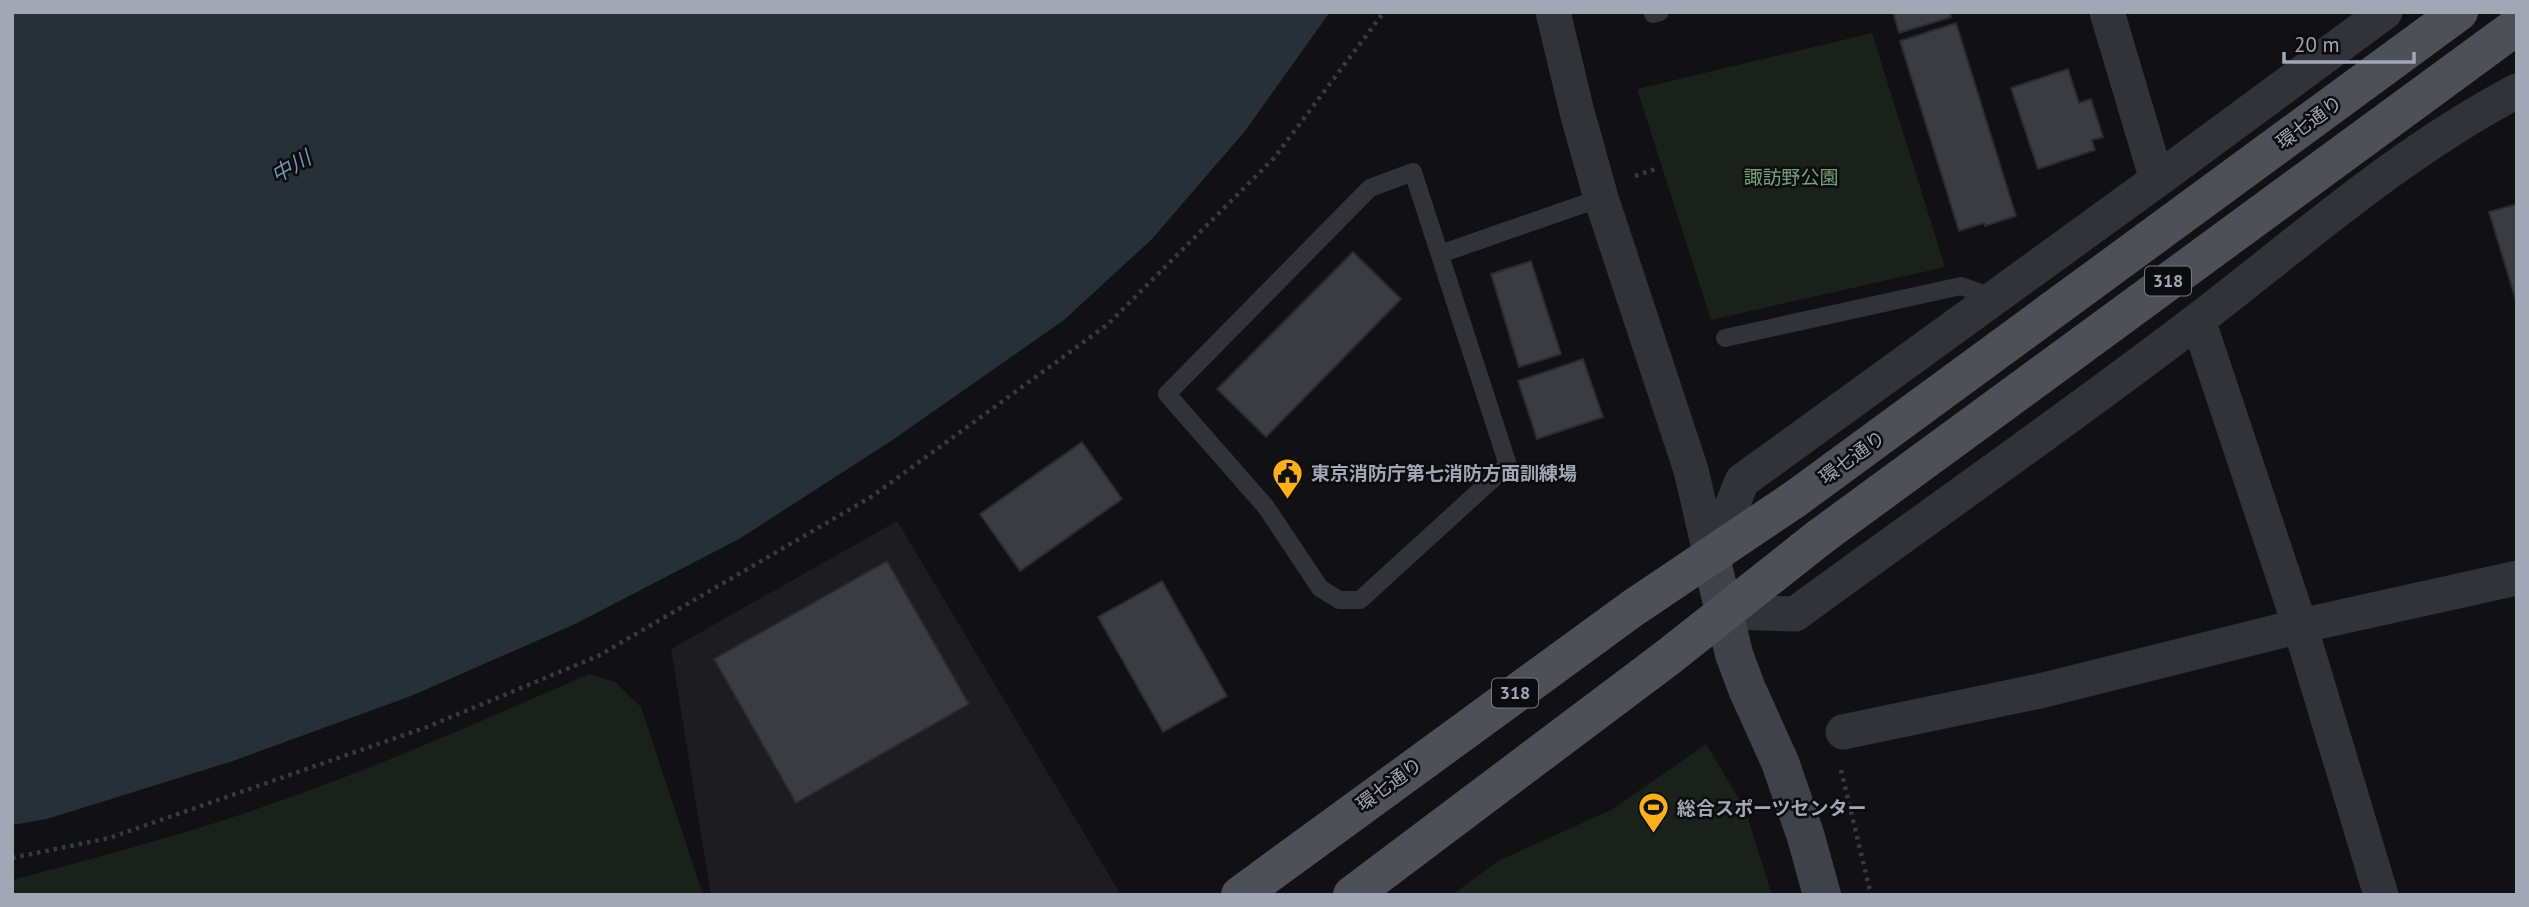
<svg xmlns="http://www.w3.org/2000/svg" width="2529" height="907" font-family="'PT Sans','Noto Sans JP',sans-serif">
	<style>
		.built { fill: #1d1d20 }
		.green { fill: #19211a }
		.water { fill: #263037 }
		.building { fill: #3a3c41; stroke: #2b2b2f; stroke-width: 2 }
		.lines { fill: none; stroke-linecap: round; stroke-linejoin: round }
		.path { stroke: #373a3f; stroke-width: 4.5; stroke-dasharray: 3.5 5; stroke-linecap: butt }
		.lane { stroke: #323338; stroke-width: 18 }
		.street { stroke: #323338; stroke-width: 35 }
		.secondary { stroke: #3f4248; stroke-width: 38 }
		.primary { stroke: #4d5057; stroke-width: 38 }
		.primary-bridge { stroke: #4d5057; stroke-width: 38 }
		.labels { text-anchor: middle; stroke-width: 5; stroke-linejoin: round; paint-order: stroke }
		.shield { fill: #0c0c0e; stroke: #747883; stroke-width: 2 }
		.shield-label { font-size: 18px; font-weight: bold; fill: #a1a7b5 }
		.street-label { font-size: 19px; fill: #a1a7b5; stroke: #0c0c0e }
		.park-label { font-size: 19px; fill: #76a278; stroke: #0c0c0e }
		.poi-label { font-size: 19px; font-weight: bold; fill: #a1a7b5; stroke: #0c0c0e; text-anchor: start }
		.water-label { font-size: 21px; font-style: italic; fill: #7497b4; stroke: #0c0c0e }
	</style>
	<rect width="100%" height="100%" fill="#111113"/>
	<!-- built -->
	<path class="built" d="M897,521L1121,895H711L671,649Z"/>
	<!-- green -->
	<path class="green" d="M1872,33L1945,267L1711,320L1637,89Z
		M589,674L615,682L641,707L703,895H12V880C98,857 184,835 268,805C377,768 483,720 589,674Z
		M1706,744L1745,809L1772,895H1452L1498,861L1613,809Z"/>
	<!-- water -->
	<path class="water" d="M12,12H1330L1245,131L1152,239L1064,320L891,441L739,539L575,624L411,696L233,761L47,819L12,825Z"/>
	<!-- building -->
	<path class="building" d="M1893,12H1950L1951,17L1899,33Z
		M1956,23L2016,216L1985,226L1984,223L1959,231L1900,41Z
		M2068,69L2079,103L2091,99L2103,137L2092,140L2095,150L2038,169L2011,88Z
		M2517,204V304L2489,212Z
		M1353,252L1401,299L1266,437L1217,389Z
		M1531,261L1561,354L1519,367L1491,274Z
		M1583,359L1603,417L1537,439L1518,381Z
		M1082,442L1122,499L1020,571L980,514Z
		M887,561L969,704L796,803L714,659Z
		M1162,581L1227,696L1163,732L1098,617Z"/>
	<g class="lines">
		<!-- path -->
		<path class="path" d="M1635,176L1658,168
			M1841,770L1871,895
			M12,858L109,838L427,727L598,656L871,497L1107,325L1274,158L1384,12"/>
		<!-- lane -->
		<path class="lane" d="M1653,14L1660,12
			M1413,172L1508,465L1360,600H1339L1320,588L1266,507L1167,394L1370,188Z
			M1440,254L1601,198
			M1725,338L1961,286L1978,292L1987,304"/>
		<!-- street -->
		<path class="street" d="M1553,12L1577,112L1601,198L1691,470L1711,557
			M2107,12L2157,180
			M2198,320L2300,626L2381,895
			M1711,557L1742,481L2157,180L2385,12
			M1723,612L1795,614C1929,516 2066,421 2198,320C2302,240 2401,152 2517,91
			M1843,732L2040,691L2300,626L2517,578"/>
		<!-- secondary -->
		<path class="secondary" d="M1711,557L1734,654L1747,689L1780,762L1806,837L1822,895"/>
		<!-- primary -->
		<path class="primary" d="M1240,895L1633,608L1795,499
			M1352,895L1667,658L1820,537"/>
		<!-- primary-bridge -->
		<path class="primary-bridge" d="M1795,499L2459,12
			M1820,537L2517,26"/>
	</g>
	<!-- icons -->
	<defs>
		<symbol id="civic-pin" viewBox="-11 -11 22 30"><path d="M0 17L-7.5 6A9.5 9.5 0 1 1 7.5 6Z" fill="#ffaf1c" stroke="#0c0c0e"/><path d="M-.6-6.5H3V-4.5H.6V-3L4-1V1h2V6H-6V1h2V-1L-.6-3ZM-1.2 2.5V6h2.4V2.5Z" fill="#111"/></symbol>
		<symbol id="stadium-pin" viewBox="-11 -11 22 30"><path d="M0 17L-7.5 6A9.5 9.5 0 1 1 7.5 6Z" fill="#ffaf1c" stroke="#0c0c0e"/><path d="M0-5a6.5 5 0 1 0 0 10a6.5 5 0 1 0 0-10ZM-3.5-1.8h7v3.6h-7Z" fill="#111"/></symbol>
	</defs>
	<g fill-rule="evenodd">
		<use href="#civic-pin" x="1270" y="456" width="35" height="47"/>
		<use href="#stadium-pin" x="1636" y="790" width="35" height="47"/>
	</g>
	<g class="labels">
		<!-- shield labels -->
		<g class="shield">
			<rect x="2145" y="266.5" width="46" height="29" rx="5"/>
			<rect x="1492" y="678.5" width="46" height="29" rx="5"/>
		</g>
		<g class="shield-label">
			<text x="2168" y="287">318</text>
			<text x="1515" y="699">318</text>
		</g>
		<!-- street labels -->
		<g class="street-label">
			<text transform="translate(2309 122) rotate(-36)" y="7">環七通り</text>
			<text transform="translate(1852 457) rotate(-36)" y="7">環七通り</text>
			<text transform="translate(1389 784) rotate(-36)" y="7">環七通り</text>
		</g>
		<!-- park labels -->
		<g class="park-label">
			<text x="1791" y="184">諏訪野公園</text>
		</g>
		<!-- poi labels -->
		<g class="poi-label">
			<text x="1311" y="480">東京消防庁第七消防方面訓練場</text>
			<text x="1677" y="815">総合スポーツセンター</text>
		</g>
		<!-- water labels -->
		<g class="water-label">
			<text transform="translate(291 167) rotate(-30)" y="7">中川</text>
		</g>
	</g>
	<!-- border -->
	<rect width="2529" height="907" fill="none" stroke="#a1a7b5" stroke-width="28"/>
	<!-- scale -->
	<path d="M2284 52v10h130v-10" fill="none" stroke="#a1a7b5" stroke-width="3.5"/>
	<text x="2294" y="52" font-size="21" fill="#a1a7b5" stroke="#0c0c0e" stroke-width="5" paint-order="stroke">20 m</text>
</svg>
